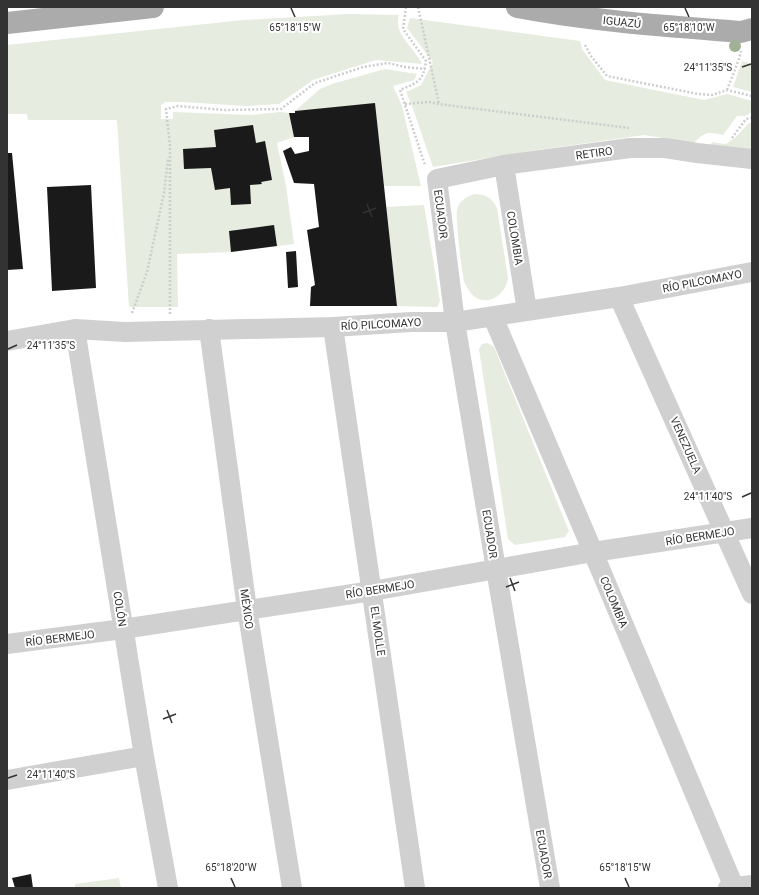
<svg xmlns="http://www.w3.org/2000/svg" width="759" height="895" font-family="Roboto,sans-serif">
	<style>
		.green { fill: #e6ecdf }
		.building { fill: #1a1a1a }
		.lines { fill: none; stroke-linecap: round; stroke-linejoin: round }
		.path { stroke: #cdcdcd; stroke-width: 2.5; stroke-dasharray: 2 2; stroke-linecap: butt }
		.minor { stroke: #d0d0d0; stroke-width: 20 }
		.major { stroke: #ababab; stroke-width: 22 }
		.tree { fill: #a2b095 }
		.ticks { fill: none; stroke: #333; stroke-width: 1.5 }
		.labels { text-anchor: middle; stroke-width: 4; stroke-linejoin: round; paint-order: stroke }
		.street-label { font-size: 11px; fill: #333; stroke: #fff }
		.ticks-label { font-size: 10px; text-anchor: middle; fill: #333; stroke: #fff; stroke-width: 4; stroke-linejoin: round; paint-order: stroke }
	</style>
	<rect width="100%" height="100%" fill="#fff"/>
	<!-- green -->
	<path class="green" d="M349,14L399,15C398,18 398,21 398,24C398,36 417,52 422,64L376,60L313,80L279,104L246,106L182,102H165L161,105V119H173V112L252,115L280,112L289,113L294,137L277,143L286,186L294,244L231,252L177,254L178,307H129L117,120H28L27,114H7V45L243,20Z
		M410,18L580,41L582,49L605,80L704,100L727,94L752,101V112L745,116H737L723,135C708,132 705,131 694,143L644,135L537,150L433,167L412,106L406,92L421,85L433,62L407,28Z
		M742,61L752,64V92L733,87Z
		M385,69L417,74L414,80L393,86L402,106L421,186H384L375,104L295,111L320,89L332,84Z
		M749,123H752V152L711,145L712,142L726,144L735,138Z
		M474,194C486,194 492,198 497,208L508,278C505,299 480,310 468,289C467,287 465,284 464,281C462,272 455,218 457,210C459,201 466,197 474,194Z
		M424,205L440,301L437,307L397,306L386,207Z
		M488,343L494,347L569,531L565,537L515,545L508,539L479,349L482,344Z
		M119,878L121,888H75V884Z"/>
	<!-- building -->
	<path class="building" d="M375,103L397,306H310L311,287L315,285L307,230L319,227L314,184L294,183L283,151L291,147L295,154L309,151V137H294L289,113H295V111Z
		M253,125L256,143L265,141L272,180L261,182L262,184L250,185L251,204L231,205L230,188L215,190L211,168L184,169L183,149L216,147L214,130Z
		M7,153H12L23,269L7,270Z
		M91,185L96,288L52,291L47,187Z
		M274,225L277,246L231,252L229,231Z
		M296,251L298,287L288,288L286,252Z
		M31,874L33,888H15L12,878Z"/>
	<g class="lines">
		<!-- path -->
		<path class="path" d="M406,7L403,29L426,61C423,82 418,82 400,90L425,165
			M418,7L439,104
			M585,45L591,56L607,76L698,94L712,95L727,90L752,96
			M727,90L739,59L741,51
			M405,104L429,102L439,104L629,128
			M732,138L746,119L752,118
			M132,313L147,272L164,193L168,159
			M170,314V146L166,109L178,106L224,110L281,109L315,83L363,67L388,63L405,67L425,69"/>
		<!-- minor -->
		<path class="minor" d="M504,165L527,311
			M619,297L752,594
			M493,317L593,552L734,887
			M333,327L415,888
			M75,329L144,756L168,888
			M209,329L247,609L292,888
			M7,341L75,329L125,332L333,327L411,322H455L619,297L752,272
			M7,644L123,629L372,591L593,552L752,528
			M7,780L144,756
			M550,888L496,569L455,322L437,179L504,165L630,148H665L697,153L752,159
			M728,888L752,885"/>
		<!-- major -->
		<path class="major" d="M517,7C591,21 666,26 741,32L752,29
			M7,23L153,7"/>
	</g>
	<!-- trees -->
	<circle class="tree" cx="735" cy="46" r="6"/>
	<!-- ticks -->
	<path class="ticks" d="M291,8L295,17M685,8L689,17M742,67L751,64M367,204L372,217M363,213L376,208M8,349L17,345M742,497L751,493M510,578L515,591M506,587L519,582M167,710L172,723M163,719L176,714M8,778L17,775M231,878L235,887M625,878L629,887"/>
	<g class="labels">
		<!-- street labels -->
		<g class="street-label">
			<text transform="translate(622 22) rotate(6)" y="4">IGUAZÚ</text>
			<text transform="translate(594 153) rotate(-8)" y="4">RETIRO</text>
			<text transform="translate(441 214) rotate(83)" y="4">ECUADOR</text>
			<text transform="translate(515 238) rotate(81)" y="4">COLOMBIA</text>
			<text transform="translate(702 281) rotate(-11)" y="4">RÍO PILCOMAYO</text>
			<text transform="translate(381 324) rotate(-3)" y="4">RÍO PILCOMAYO</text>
			<text transform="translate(686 445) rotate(66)" y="4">VENEZUELA</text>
			<text transform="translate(490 534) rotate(81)" y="4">ECUADOR</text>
			<text transform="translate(700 536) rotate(-9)" y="4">RÍO BERMEJO</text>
			<text transform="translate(380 589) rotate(-9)" y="4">RÍO BERMEJO</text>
			<text transform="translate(614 602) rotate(67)" y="4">COLOMBIA</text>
			<text transform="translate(120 609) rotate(81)" y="4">COLÓN</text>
			<text transform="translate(247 609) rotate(82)" y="4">MÉXICO</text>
			<text transform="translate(378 631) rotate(82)" y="4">EL MOLLE</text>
			<text transform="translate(60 638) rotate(-7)" y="4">RÍO BERMEJO</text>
			<text transform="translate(544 854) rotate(80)" y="4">ECUADOR</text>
		</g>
	</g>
	<g class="ticks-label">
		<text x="689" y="31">65°18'10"W</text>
		<text x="295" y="31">65°18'15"W</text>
		<text x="708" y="71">24°11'35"S</text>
		<text x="51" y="349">24°11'35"S</text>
		<text x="708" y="500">24°11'40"S</text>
		<text x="51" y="778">24°11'40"S</text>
		<text x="231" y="871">65°18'20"W</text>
		<text x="625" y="871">65°18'15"W</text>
	</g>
	<!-- border -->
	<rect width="759" height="895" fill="none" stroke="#333333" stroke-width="16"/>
</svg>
